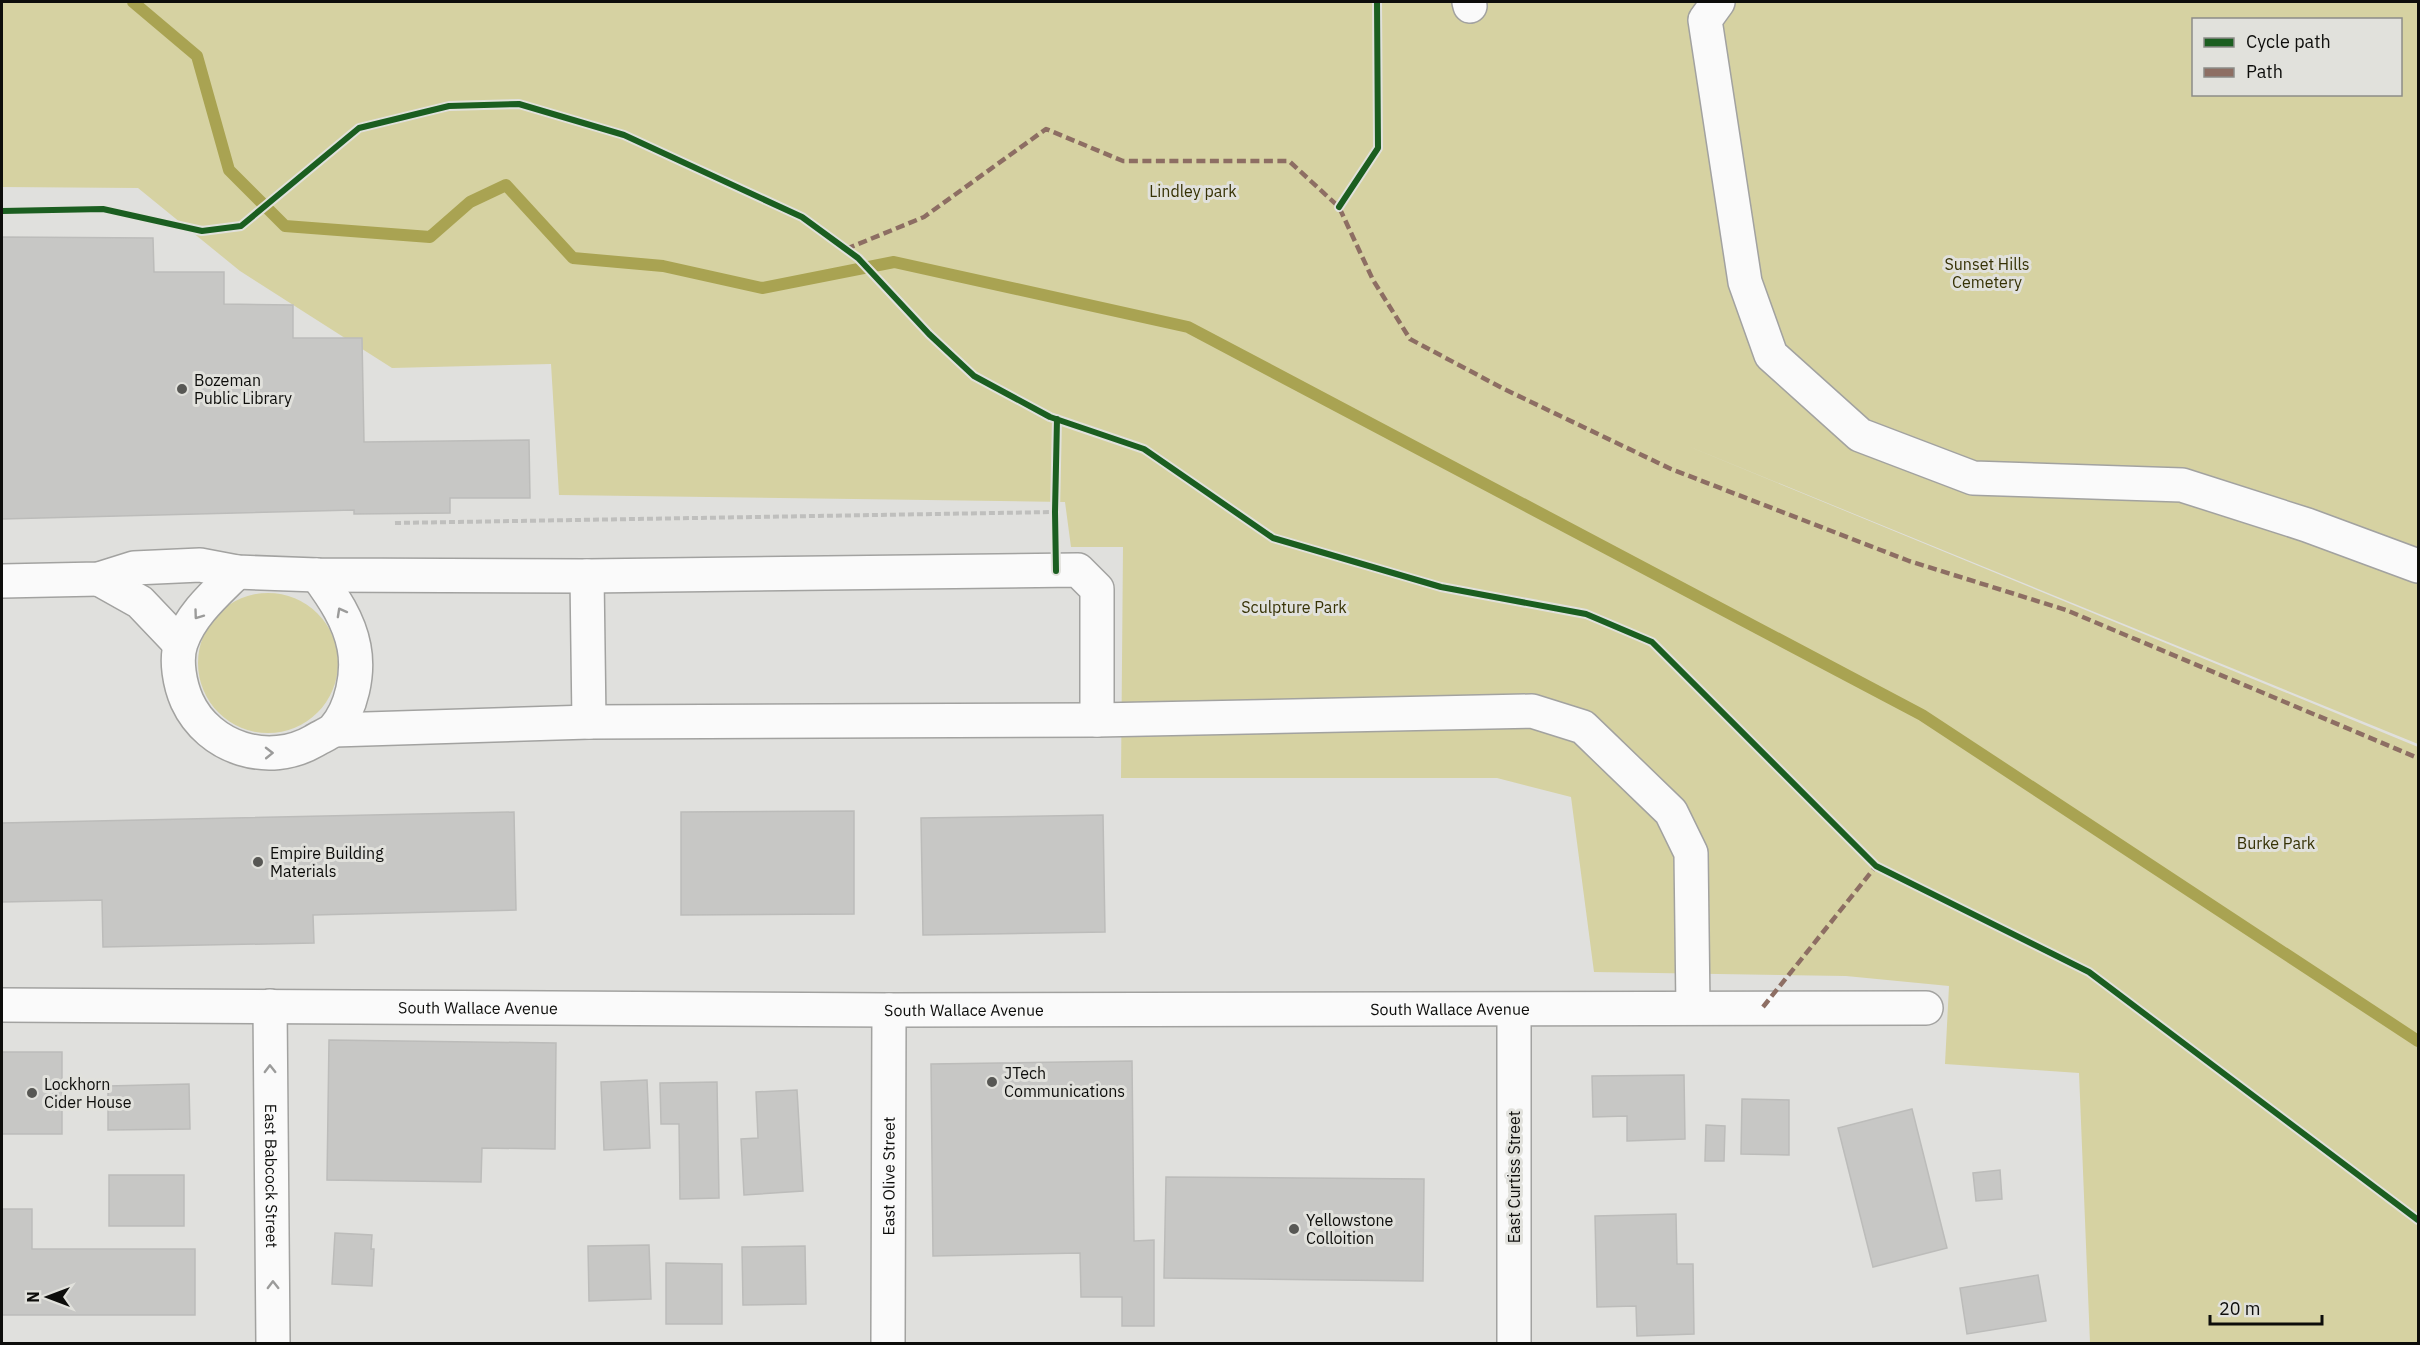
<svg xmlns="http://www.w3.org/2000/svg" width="2420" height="1345" font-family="'IBM Plex Sans',sans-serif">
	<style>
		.green { fill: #d6d2a2; fill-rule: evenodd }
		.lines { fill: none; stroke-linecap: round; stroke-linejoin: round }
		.stream { stroke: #a9a352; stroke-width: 12 }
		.building { fill: #c7c7c5; stroke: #bcbcba; stroke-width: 1.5 }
		.minor-casing { stroke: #a2a2a0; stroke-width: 36 }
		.path { stroke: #bfbfbd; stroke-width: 4; stroke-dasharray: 6 3; stroke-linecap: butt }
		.minor { stroke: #fafafa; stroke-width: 33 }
		.quiet { stroke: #8d6e63; stroke-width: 4.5; stroke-dasharray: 9 4.5; stroke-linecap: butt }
		.cycleway-casing { stroke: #e1e1dc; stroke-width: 10 }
		.cycleway { stroke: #1b5e20; stroke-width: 6 }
		.oneway { stroke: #9b9b9a }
		.poi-dot { fill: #575754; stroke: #e1e1dc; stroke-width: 2 }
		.labels { text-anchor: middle; stroke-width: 6; stroke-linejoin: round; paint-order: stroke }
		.park-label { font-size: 16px; fill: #363205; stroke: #e1e1dc }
		.poi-label { font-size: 16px; fill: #0d0d0b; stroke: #e1e1dc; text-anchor: start }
		.street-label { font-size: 16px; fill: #0d0d0b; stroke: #e1e1dc }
	</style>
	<rect width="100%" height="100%" fill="#e0e0dd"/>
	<!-- green -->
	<path class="green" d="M2,2H2418V744L1678,442L2418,747V1342L2090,1343L2079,1073L1945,1064L1949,986L1846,976L1594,972L1571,797L1497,778H1121L1123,547H1071L1065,502L559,495L551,364L392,368L240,271L138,188L2,187ZM2194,20H2400V94H2194Z
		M198 663a70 70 0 1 1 140 0a70 70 0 1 1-140 0Z"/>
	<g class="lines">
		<!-- stream -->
		<path class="stream" d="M133,2L197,56L229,170L285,226L430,237L470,202L506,185L573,258L663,266L762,288L894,262L1188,327L1922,715L2418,1041"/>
	</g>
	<!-- building -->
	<path class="building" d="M2,237L153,238L154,272H224V304L293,305V338H362L364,442L529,440L530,498H450V513L354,514V510L2,519Z
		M854,811V914L681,915V812Z
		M514,812L516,910L313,915L314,943L103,947L102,900L2,902V823Z
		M1103,815L1105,932L923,935L921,818Z
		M329,1040L556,1043L555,1149L482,1148L481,1182L327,1180Z
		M2,1052H62V1134H2Z
		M1132,1061L1134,1241L1154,1240V1326H1122V1297H1081L1080,1253L933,1256L931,1064Z
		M1684,1075L1685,1139L1627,1141V1116L1593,1117L1592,1076Z
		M647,1080L650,1148L604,1150L601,1082Z
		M717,1082L719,1198L680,1199L679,1124H661L660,1083Z
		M189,1084L190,1129L108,1130V1086Z
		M797,1090L803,1191L744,1195L741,1139L758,1138L756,1092Z
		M1742,1099L1789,1100V1155L1741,1154Z
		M1912,1109L1947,1248L1873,1267L1838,1128Z
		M1706,1125L1725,1126L1724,1161H1705Z
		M2000,1170L2002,1199L1976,1201L1973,1173Z
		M109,1175H184V1226H109Z
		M1166,1177L1424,1179L1423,1281L1164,1278Z
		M2,1209H32V1249H195V1315H2Z
		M1676,1214L1677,1264H1693L1694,1334L1637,1336L1636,1306L1597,1307L1595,1216Z
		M335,1233L372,1235L371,1249H374L372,1286L332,1284Z
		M649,1245L651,1299L589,1301L588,1246Z
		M805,1246L806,1304L743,1305L742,1247Z
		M666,1263L722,1264V1324H666Z
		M2038,1275L2046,1321L1967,1334L1960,1288Z"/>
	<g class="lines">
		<defs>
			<g id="minor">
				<path d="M1469,2L1470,6"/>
				<path d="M1718,2L1705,20L1745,282L1771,355L1860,435L1973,478L2182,485L2307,525L2418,566"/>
				<path d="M237,572C216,593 191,614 181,643C175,660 180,685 187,701C209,749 269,767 314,741C320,737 329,734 334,729C352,709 359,673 354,647C349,620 333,597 317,575"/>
				<path d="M587,576L589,722"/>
				<path d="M99,579L140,602L180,644"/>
				<path d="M2,581L99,579L134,568L200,565L237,572L317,575L587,576L1078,570L1097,589V720"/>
				<path d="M334,730L589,722L1097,720L1532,711L1583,727L1671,812L1691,853L1693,1007"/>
				<path id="s1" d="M2,1005L889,1010L1926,1008"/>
				<path id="s2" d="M270,1006L273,1344"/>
				<path d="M1514,1010V1344"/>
				<path id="s3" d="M888,1344L889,1010"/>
			</g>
		</defs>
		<!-- minor casing -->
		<use href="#minor" class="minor-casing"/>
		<!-- path -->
		<path class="path" d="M395,523L1055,512"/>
		<!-- minor -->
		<use href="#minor" class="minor"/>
		<!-- quiet -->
		<path class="quiet" d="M846,249L924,217L1046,129L1123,161H1289L1339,207L1373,280L1410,339L1504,389L1671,469L1909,561L2066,610L2418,758
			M1763,1007L1876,866"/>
		<defs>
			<path id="cycleway" d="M1339,207L1378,148L1377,2
				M2,211L103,209L202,231L241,226L359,128L449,106L519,104L624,135L802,217L858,258L929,334L974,376L1050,417L1144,449L1273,538L1441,587L1586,614L1652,642L1876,866L2089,972L2418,1220
				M1056,571L1055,512L1057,419"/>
		</defs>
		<!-- cycleway casing -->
		<use href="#cycleway" class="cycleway-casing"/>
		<!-- cycleway -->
		<use href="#cycleway" class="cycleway"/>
	</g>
	<!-- one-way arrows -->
	<defs><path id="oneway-chevron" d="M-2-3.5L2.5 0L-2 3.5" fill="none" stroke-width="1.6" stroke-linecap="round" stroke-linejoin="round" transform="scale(1.5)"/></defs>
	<g class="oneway">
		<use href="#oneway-chevron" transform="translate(341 612) rotate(-119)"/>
		<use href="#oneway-chevron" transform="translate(198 615) rotate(126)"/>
		<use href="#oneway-chevron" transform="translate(269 753) rotate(-1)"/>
		<use href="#oneway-chevron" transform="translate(270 1069) rotate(-91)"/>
		<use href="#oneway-chevron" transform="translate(273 1285) rotate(-91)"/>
	</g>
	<!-- markers -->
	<g class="poi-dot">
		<circle cx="182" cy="389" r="6"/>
		<circle cx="258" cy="862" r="6"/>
		<circle cx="992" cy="1082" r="6"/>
		<circle cx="32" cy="1093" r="6"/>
		<circle cx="1294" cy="1229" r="6"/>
	</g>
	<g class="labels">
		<!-- park labels -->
		<g class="park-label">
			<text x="1193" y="197">Lindley park</text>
			<text x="1987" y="270">Sunset Hills<tspan x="1987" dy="18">Cemetery</tspan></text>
			<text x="1294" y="613">Sculpture Park</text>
			<text x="2276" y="849">Burke Park</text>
		</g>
		<!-- poi labels -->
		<g class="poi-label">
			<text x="194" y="386">Bozeman<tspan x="194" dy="18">Public Library</tspan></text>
			<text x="270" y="859">Empire Building<tspan x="270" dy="18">Materials</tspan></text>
			<text x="1004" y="1079">JTech<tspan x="1004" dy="18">Communications</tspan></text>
			<text x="44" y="1090">Lockhorn<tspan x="44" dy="18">Cider House</tspan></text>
			<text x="1306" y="1226">Yellowstone<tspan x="1306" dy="18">Colloition</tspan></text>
		</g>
		<!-- street labels -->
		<g class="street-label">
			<text dy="6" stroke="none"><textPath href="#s1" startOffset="476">South Wallace Avenue</textPath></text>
			<text dy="6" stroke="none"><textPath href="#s1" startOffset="962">South Wallace Avenue</textPath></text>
			<text dy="6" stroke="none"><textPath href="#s1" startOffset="1448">South Wallace Avenue</textPath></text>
			<text dy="6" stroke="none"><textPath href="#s2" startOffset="170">East Babcock Street</textPath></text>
			<text dy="6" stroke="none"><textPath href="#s3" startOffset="168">East Olive Street</textPath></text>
			<text transform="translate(1514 1177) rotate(-90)" y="6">East Curtiss Street</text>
		</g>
	</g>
	<!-- border -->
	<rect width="2420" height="1345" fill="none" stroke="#0d0d0b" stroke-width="6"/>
	<!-- legend -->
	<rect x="2192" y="18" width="210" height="78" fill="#e1e1dc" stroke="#8c8c88" stroke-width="1.5"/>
	<rect x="2204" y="38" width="30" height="9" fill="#1b5e20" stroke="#8c8c88" stroke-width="1.5"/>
	<text x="2246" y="48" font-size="18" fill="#0d0d0b">Cycle path</text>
	<rect x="2204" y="68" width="30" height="9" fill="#8d6e63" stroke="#8c8c88" stroke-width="1.5"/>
	<text x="2246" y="78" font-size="18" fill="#0d0d0b">Path</text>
	<!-- north arrow -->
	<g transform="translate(48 1297) rotate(270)" stroke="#e1e1dc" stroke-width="4.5" paint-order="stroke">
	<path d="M0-4.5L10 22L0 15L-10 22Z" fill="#0d0d0b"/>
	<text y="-9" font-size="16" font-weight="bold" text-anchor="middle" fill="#0d0d0b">N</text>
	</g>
	<!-- scale -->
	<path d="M2210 1315v9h112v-9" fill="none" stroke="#0d0d0b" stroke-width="3"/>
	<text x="2219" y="1315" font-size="18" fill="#0d0d0b" stroke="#e1e1dc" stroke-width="4.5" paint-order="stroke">20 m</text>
</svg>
